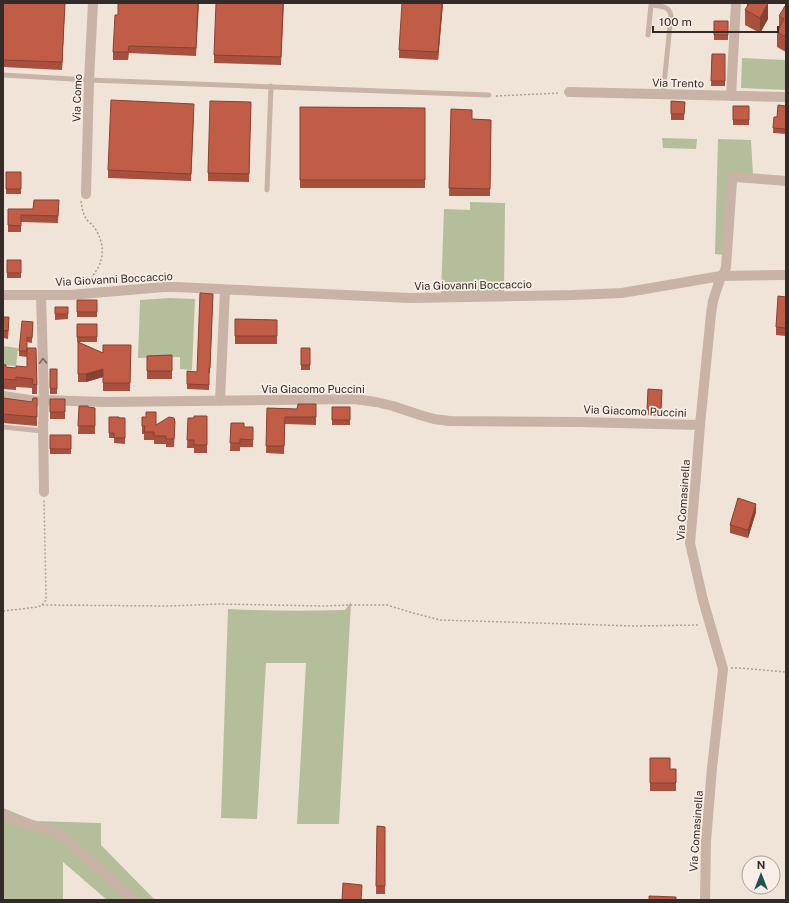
<svg xmlns="http://www.w3.org/2000/svg" width="789" height="903" font-family="'Public Sans',sans-serif">
	<style>
		.green { fill: #b4be9a }
		.lines { fill: none; stroke-linecap: round; stroke-linejoin: round }
		.path { stroke: #b39d90; stroke-width: 1.5; stroke-dasharray: 2 2; stroke-linecap: butt }
		.service { stroke: #c8b3a6; stroke-width: 5 }
		.minor { stroke: #c8b3a6; stroke-width: 10 }
		.wall { fill: #a6503d }
		.shaded-wall { fill: #874132 }
		.building { fill: #c15d47; stroke: #874132 }
		.oneway { stroke: #776860 }
		.labels { text-anchor: middle; stroke-width: 3.5; stroke-linejoin: round; paint-order: stroke }
		.street-label { font-size: 11px; fill: #342a27; stroke: #f8eee5 }
	</style>
	<rect width="100%" height="100%" fill="#f0e4d9"/>
	<!-- green -->
	<path class="green" d="M742,58L786,60V90L741,88Z
		M662,138L697,139L696,149L663,148Z
		M718,139L751,140L753,175L733,174L725,255L715,254Z
		M470,202L505,203L504,292L441,294L444,209L470,210Z
		M169,298L195,299L192,370L180,369V357L138,358L140,300Z
		M3,346L18,348L16,366L3,365Z
		M351,602L339,824H297L306,663H266L257,819L221,818L228,609C267,611 306,611 345,610Z
		M3,808L35,821L101,823V845L155,900H107L63,862V900H3Z"/>
	<g class="lines">
		<!-- path -->
		<path class="path" d="M496,96L560,93
			M81,201C82,208 83,215 88,221C91,224 94,226 96,230C108,250 102,270 84,284
			M42,605L46,600V594L44,500
			M3,611L38,607L42,605L169,606L219,604L323,606L351,605H387L413,613L440,620L636,626L700,625
			M731,668H739L786,672"/>
		<!-- service -->
		<path class="service" d="M648,35L651,5C660,6 670,6 671,16L663,94
			M3,75L89,80L489,95
			M267,190L271,86
			M3,427L43,431"/>
		<!-- minor -->
		<path class="minor" d="M569,92L786,97
			M731,96L736,3
			M86,194L89,80L93,3
			M3,295H70L164,287H176L410,298L573,295L622,293L721,276L786,275
			M41,295L44,400L43,424L44,492
			M3,396L36,401L44,400L105,402L355,399L376,402L393,406L420,415L434,419L450,421L578,422L700,425
			M220,401L225,290
			M3,814L15,821L57,831L134,900
			M705,900L706,841L712,768L723,669L703,600L690,543L696,476L700,425L711,314L713,301L721,276L724,273L726,267L732,181L733,179L736,177L786,181"/>
	</g>
	<!-- wall -->
	<path class="wall" d="M3,3H65L62,70L3,67Z
		M199,3L196,56L129,53L128,60H113V52L118,15Z
		M284,3L281,65L214,63V55Z
		M443,3L438,60L399,58V50Z
		M747,3H767L768,19L760,33L745,25V10L747,7Z
		M786,6V52L777,47V32L779,29V16Z
		M714,21H728V40H714Z
		M712,54H725V86H711Z
		M671,101L685,102L684,120H671Z
		M251,102L249,182L208,181V173Z
		M733,106H749V125H733Z
		M786,106V134L773,133L774,117H777Z
		M300,107L425,108V188H300Z
		M451,109L472,119L491,120L490,196H449Z
		M194,111L191,181L108,178V170Z
		M6,172H21V194H6Z
		M59,200L58,223L21,222V232H8V209H33Z
		M7,260H21V278H7Z
		M213,294L210,373H209V390L187,389V371L197,372Z
		M786,297V336L776,335V327Z
		M77,300H97V317H77Z
		M55,307H68V319L55,320Z
		M3,317L9,325L8,339L3,338Z
		M235,319L277,320V344H235Z
		M33,322L32,343L27,342V348L37,385V394H32V388L16,387V390L3,389V364L6,367L16,368L27,367V357L19,356V351Z
		M77,324H97V342H77Z
		M78,342L103,353L131,345L130,391H103V377L86,382H78Z
		M301,348H310V370H301Z
		M172,355V379H147V356Z
		M50,369H57V394H50Z
		M648,389L662,390L661,416L647,415Z
		M3,398L37,407V426L3,423Z
		M65,399V419H50V412Z
		M316,404V425L285,424L284,454L266,453L267,408L297,409Z
		M79,406L88,407L95,408V434H78Z
		M332,407H350V425H332Z
		M207,416V453H194V448H187L188,418H194Z
		M109,417L125,418V444L114,443V438H109Z
		M142,417L156,425L175,429L174,447H166V444H154V440H144V434H142Z
		M231,423L244,427H253V447H240V451H230Z
		M50,435H71V454H50Z
		M756,512L748,538L730,533V525Z
		M650,758L670,769H676V791H650Z
		M377,826L385,827V894H376Z"/>
	<!-- shaded-wall -->
	<path class="shaded-wall" d="M65,3L62,70V62Z
		M442,3H443L438,60V52Z
		M768,3V19L760,33V18Z
		M103,369V377L86,382V374Z
		M756,504V512L748,538V530Z"/>
	<!-- building -->
	<path class="building" d="M3,3H65L62,62L3,60Z
		M118,3H198L196,48L129,46L128,52H113L115,15H118Z
		M216,3H283L281,57L214,55Z
		M402,3H442L438,52L399,50Z
		M749,3H768L760,18L745,10Z
		M785,6H786V37L777,32L784,19L779,16Z
		M714,21H728V35H714Z
		M712,54H725V81H711Z
		M111,100L194,104L191,174L108,170Z
		M210,101L251,102L249,174L208,173Z
		M671,101L685,102L684,114H671Z
		M778,105L786,106V129L773,128L774,117H777Z
		M733,106H749V120H733Z
		M300,107L425,108V180H300Z
		M451,109L472,110V119L491,120L490,189L449,188Z
		M6,172H21V189H6Z
		M34,200H59L58,216L21,215V226L8,225V209H33Z
		M7,260H21V273H7Z
		M200,293L213,294L210,368H209V385L187,384V371L197,372Z
		M778,296L786,297V328L776,327Z
		M77,300H97V312H77Z
		M55,307H68V314H55Z
		M3,317H9L8,331L3,330Z
		M235,319L277,320V336H235Z
		M22,321L33,322L32,338L27,337V351H19Z
		M77,324H97V337H77Z
		M78,342L103,353V345H131L130,383H103V369L86,374H78Z
		M27,348H36L37,385L32,384L33,379L16,377V380L3,379V364L6,365V367L16,368V366L27,367Z
		M301,348H310V365H301Z
		M172,355V371H147V356Z
		M50,369H57V389L50,388Z
		M648,389L662,390L661,410H647Z
		M3,398L32,402L33,398H37V417L3,414Z
		M50,399H65V412H50Z
		M298,404H316V417H285L284,446H266L267,408L297,409Z
		M79,406H88V407L95,408V426H78Z
		M332,407H350V420H332Z
		M146,412H156V425L169,417L174,418L175,422L174,439H166V436H154V432H144L145,426H142V417H146Z
		M194,416H207V445H194V440H187L188,418H194Z
		M109,417H119V418H125V438H114V433H109Z
		M231,423H244V427H253V440L240,439V443H230Z
		M50,435H71V449H50Z
		M738,498L756,504L748,530L730,525Z
		M650,758H670V769H676V783H650Z
		M377,826L385,827V886H376Z
		M343,883L362,885L361,900H342Z
		M649,896L676,897V900H649Z"/>
	<!-- one-way arrows -->
	<defs><path id="oneway-chevron" d="M-2-3.5L2.5 0L-2 3.5" fill="none" stroke-width="1.6" stroke-linecap="round" stroke-linejoin="round"/></defs>
	<use class="oneway" href="#oneway-chevron" transform="translate(43 361) rotate(-92)"/>
	<g class="labels">
		<!-- street labels -->
		<g class="street-label">
			<text transform="translate(678 83) rotate(1)" y="4">Via Trento</text>
			<text transform="translate(77 98) rotate(-88)" y="4">Via Como</text>
			<text transform="translate(114 279) rotate(-3)" y="4">Via Giovanni Boccaccio</text>
			<text transform="translate(473 285) rotate(-1)" y="4">Via Giovanni Boccaccio</text>
			<text x="313" y="393">Via Giacomo Puccini</text>
			<text transform="translate(635 411) rotate(2)" y="4">Via Giacomo Puccini</text>
			<text transform="translate(683 500) rotate(-86)" y="4">Via Comasinella</text>
			<text transform="translate(696 831) rotate(-86)" y="4">Via Comasinella</text>
		</g>
	</g>
	<!-- border -->
	<rect width="789" height="903" fill="none" stroke="#342a27" stroke-width="8"/>
	<!-- north arrow -->
	<g transform="translate(761 875)"><circle r="19" fill="#f8eee5" stroke="#aaa099"/>
	<path d="M0-3L7 15L0 10L-7 15Z" fill="#1e5354"/>
	<text y="-6" font-size="11" font-weight="bold" text-anchor="middle" fill="#342a27">N</text>
	</g>
	<!-- scale -->
	<path d="M653 26v6h125v-6" fill="none" stroke="#342a27" stroke-width="2"/>
	<text x="659" y="26" font-size="12" fill="#342a27" stroke="#f8eee5" stroke-width="3" paint-order="stroke">100 m</text>
</svg>
